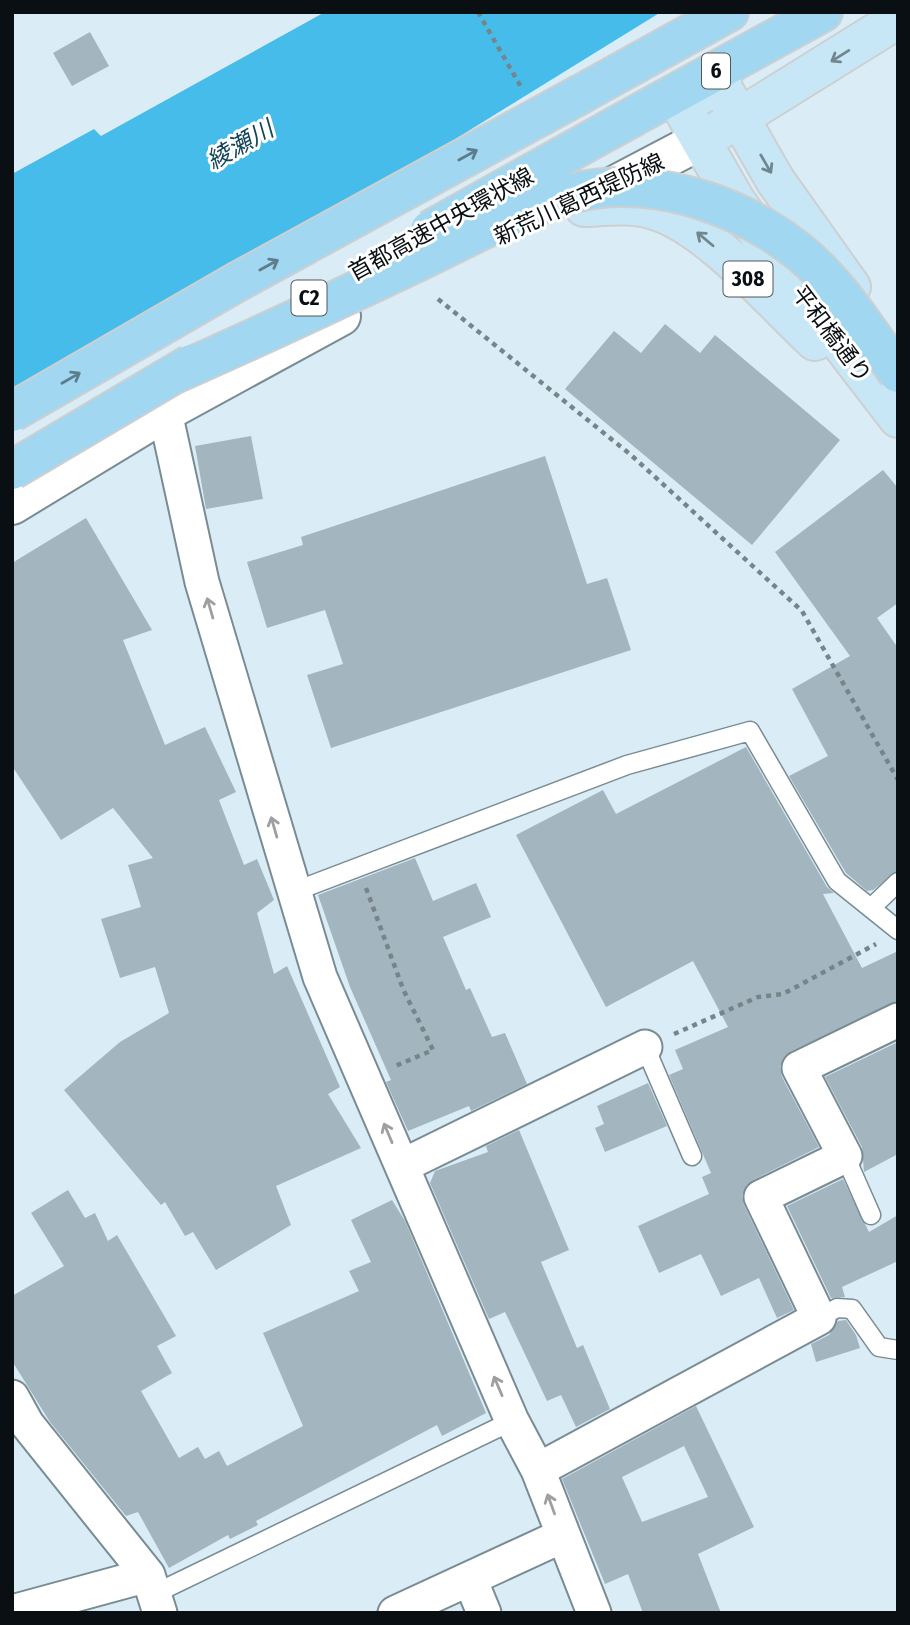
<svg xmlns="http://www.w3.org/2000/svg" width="910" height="1625" font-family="'Fira Sans Condensed','Noto Sans JP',sans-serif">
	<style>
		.water { fill: #46bcea }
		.building { fill: #a3b5be; fill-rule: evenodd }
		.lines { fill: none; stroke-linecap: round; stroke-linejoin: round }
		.service-casing { stroke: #798b93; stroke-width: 21 }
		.minor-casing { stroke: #798b93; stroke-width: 37 }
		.secondary-casing { stroke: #798b93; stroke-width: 42 }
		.primary-casing { stroke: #cecfd0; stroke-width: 42 }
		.motorway-casing { stroke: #cecfd0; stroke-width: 42 }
		.path { stroke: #77848a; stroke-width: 4.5; stroke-dasharray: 5 5; stroke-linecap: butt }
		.service { stroke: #fff; stroke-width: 18 }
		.minor { stroke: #fff; stroke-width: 33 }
		.secondary { stroke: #fff; stroke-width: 38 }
		.primary { stroke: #c7e7f6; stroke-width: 38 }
		.motorway { stroke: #a1d7f0; stroke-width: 38 }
		.motorway-bridge-casing { stroke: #cecfd0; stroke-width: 42; stroke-linecap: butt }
		.motorway-bridge { stroke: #a1d7f0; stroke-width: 38 }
		.oneway { stroke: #72868f }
		.oneway2 { stroke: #5d7d8c }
		.oneway3 { stroke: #9d9fa0 }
		.labels { text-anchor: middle; stroke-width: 6; stroke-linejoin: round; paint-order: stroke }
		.shield { fill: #fff; stroke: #535759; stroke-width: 2 }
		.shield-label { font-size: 21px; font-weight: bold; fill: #090f12 }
		.street-label { font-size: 23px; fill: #090f12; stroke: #fff }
		.water-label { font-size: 24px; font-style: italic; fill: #144659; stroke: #fff }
	</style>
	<rect width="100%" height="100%" fill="#daedf6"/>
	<!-- water -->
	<path class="water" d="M325,12H661L381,185L12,392V174L94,129L101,136Z"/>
	<!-- building -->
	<path class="building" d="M90,32L109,66L72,86L53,53Z
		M665,324L700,353L715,335L840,440L752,545L565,389L614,331L641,353Z
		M251,436L263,499L206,509L195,446Z
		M545,456L587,584L607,578L631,650L331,748L307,675L343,664L325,610L267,628L247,562L303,545L301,537Z
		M883,470L898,488V603L877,618L898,648V871L873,890L867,891L846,873L789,776L828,756L792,689L850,656L775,552Z
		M86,518L152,630L123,640L165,745L205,727L236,792L219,800L244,865L257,859L274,900L257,913L274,974L287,966L340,1087L328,1094L361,1148L276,1186L291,1225L216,1270L193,1232L185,1236L165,1202L161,1205L64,1090L120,1042L169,1013L155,967L120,978L101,919L141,907L128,865L153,858L113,808L61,840L12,766V563Z
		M746,747L827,887L834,893L823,894L862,968L898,951V1001L791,1051L780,1066L782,1077L819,1147L753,1180L742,1195L744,1205L794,1310L777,1318L759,1278L721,1296L701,1254L659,1273L638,1226L709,1194L702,1177L711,1173L669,1075L683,1069L675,1050L728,1027L693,961L606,1007L516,835L603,790L616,814Z
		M415,858L433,901L476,883L491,917L443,937L466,990L470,988L492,1037L505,1033L527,1084L471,1111L469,1106L408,1131L386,1082L391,1080L350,987L318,895Z
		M898,1042V1154L864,1172L862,1147L825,1077Z
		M648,1083L667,1126L605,1152L595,1128L604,1124L597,1106Z
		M519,1130L569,1250L541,1262L577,1348L583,1345L610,1409L576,1427L561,1395L547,1401L505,1312L489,1319L430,1183L435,1171L488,1152L486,1146Z
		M843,1179L869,1232L898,1215V1261L842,1287L845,1297L831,1298L787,1206Z
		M68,1190L85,1218L95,1213L108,1241L117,1235L176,1336L157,1346L172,1373L141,1391L179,1458L198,1447L205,1459L219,1451L227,1466L303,1426L263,1333L359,1291L349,1271L371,1262L351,1220L392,1200L405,1221L486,1413L442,1436L437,1425L256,1521L258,1525L230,1539L228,1535L169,1568L138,1512L126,1516L50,1422L12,1361V1296L64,1266L31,1213Z
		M846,1320L856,1335L860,1348L816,1362L811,1344L829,1335L838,1321Z
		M696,1406L754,1527L698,1554L721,1613H643L628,1574L605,1584L562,1479ZM684,1446L708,1497L642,1522L622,1477Z"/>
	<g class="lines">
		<defs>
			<path id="service" d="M293,892L627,765L750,731L837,881L898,930
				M871,908L898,882
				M645,1047L692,1156
				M845,1156L871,1215
				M819,1318L837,1308L852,1309L879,1347L898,1350
				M156,1593L512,1421"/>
			<path id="minor" d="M165,412L202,582L320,977L512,1421L538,1470L594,1613
				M402,1166L645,1047
				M12,1397L27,1424L148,1575L160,1613
				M538,1470L819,1318L761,1197L845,1156L799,1068L898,1020
				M470,1579L484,1613
				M12,1612L148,1575
				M395,1613L562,1536"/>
			<path id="secondary" d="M604,191L701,140
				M12,505L165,412L341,316"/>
			<path id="primary" d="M722,82L681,106L735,200L782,267L898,418
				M720,84L775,180L851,287
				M718,131L898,19
				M584,207C607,206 632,203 654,210C707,225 773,302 815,341"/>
			<path id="motorway" d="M581,94L729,12
				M609,130L823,12"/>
		</defs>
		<!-- service casing -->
		<use href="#service" class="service-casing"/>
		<!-- minor casing -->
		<use href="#minor" class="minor-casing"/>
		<!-- secondary casing -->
		<use href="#secondary" class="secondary-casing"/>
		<!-- primary casing -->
		<use href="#primary" class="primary-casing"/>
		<!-- motorway casing -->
		<use href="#motorway" class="motorway-casing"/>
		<!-- path -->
		<path class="path" d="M478,12L521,87
			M438,299L631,455L802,611L898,780
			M366,888L403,989L433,1050L393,1067
			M674,1034L758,997L783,994L876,944"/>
		<!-- service -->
		<use href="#service" class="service"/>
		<!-- minor -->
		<use href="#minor" class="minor"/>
		<!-- secondary -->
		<use href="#secondary" class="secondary"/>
		<!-- primary -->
		<use href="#primary" class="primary"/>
		<!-- motorway -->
		<use href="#motorway" class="motorway"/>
		<defs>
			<path id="motorway-bridge" d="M430,230L609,130
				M170,376C254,339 337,300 419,261C469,237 521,208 574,193C657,171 764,212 821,272C850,302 873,339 898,373
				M12,412L237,282L581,94
				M12,470L191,364"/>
		</defs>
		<!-- motorway-bridge casing -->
		<use href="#motorway-bridge" class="motorway-bridge-casing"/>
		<!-- motorway-bridge -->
		<use href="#motorway-bridge" class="motorway-bridge"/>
	</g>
	<!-- one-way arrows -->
	<defs><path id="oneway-shaft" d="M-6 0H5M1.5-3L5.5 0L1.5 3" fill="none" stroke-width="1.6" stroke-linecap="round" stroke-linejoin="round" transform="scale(1.75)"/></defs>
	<g class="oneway">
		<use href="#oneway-shaft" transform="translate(840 56) rotate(148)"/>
		<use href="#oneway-shaft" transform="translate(766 164) rotate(60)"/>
		<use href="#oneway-shaft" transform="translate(705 239) rotate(-140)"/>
	</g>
	<g class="oneway2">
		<use href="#oneway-shaft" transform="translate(468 155) rotate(-29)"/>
		<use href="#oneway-shaft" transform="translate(269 265) rotate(-29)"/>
		<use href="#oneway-shaft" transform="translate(71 378) rotate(-30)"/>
	</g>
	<g class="oneway3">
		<use href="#oneway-shaft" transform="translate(210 608) rotate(-106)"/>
		<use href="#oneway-shaft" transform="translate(274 827) rotate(-106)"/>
		<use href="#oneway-shaft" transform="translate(388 1133) rotate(-113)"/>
		<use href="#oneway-shaft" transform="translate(498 1386) rotate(-113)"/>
		<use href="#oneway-shaft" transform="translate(551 1504) rotate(-110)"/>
	</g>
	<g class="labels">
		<!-- shield labels -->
		<g class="shield">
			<rect x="702" y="53.5" width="28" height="35" rx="5"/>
			<rect x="723.5" y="261.5" width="49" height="35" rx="5"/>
			<rect x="291.5" y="280.5" width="35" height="35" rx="5"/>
		</g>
		<g class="shield-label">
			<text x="716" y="78">6</text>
			<text x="748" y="286">308</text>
			<text x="309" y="305">C2</text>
		</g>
		<!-- street labels -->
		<g class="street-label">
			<text transform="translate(579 199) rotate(-25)" y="8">新荒川葛西堤防線</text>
			<text transform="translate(441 224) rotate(-29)" y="8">首都高速中央環状線</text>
			<text transform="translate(832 334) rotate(53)" y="8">平和橋通り</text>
		</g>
		<!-- water labels -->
		<g class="water-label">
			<text transform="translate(240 145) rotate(-30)" y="8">綾瀬川</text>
		</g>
	</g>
	<!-- border -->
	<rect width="910" height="1625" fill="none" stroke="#090f12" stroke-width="28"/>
</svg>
